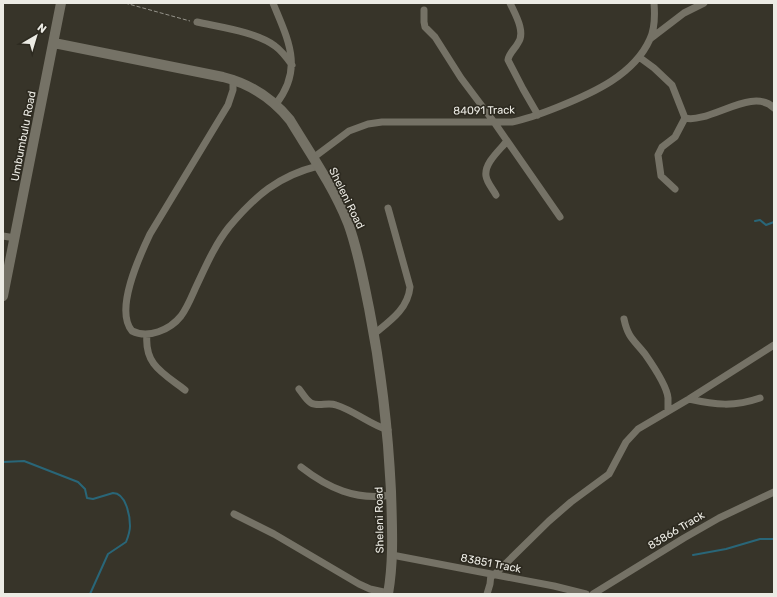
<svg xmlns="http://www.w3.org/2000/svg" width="777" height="597" font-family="Rubik,sans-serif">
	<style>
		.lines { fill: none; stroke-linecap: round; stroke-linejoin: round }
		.stream { stroke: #296678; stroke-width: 2 }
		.path { stroke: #96948b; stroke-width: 1; stroke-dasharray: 4 2; stroke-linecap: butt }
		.street { stroke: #757266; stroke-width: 7 }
		.secondary { stroke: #757266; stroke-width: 10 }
		.labels { text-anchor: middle; stroke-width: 3.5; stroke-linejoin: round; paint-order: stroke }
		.street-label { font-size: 11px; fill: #ecebe4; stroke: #2d2a20 }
	</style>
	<rect width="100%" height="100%" fill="#373429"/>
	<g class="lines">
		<!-- stream -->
		<path class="stream" d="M755,221L760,220L766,225L774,222
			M3,462L24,461L78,482L85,489L87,498L93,499L113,493C126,493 130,516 130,526C130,531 128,537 126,542L108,554L90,594
			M693,555L726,549L760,539H774"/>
		<!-- path -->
		<path class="path" d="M125,3L190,21"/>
		<!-- street -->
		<path class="street" d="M273,3C288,40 304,68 276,104
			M510,3C515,14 526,32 518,43C515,49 509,53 508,60L523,89L538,115
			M424,10V22L425,27L435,37L461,78L494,122L560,217
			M197,22C219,27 257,32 275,46C282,51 287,58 292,65
			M650,39L684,13L704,3
			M639,57L654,68L672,85L685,118C709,124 753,86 774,108
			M233,79V90L228,105L150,234C140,255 114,310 132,331C148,339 170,330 181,316C187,308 191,298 195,289C205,268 214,246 229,227C255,196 278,176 318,166
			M313,158L349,131L368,124L382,122H512C528,119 543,113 558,107C593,93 634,75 650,39C655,28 655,15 654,3
			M675,189L661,176L658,155L662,147L675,137L685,118
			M496,195C493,189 487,183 486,176C484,163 500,150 507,141
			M3,236L15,238
			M624,319C628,338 634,340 645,354C652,364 667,386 668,398C668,402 668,407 668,411
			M147,334C144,365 163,373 185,390
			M374,334C390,321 408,309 410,287L388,208
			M299,389C303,394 306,400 311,403C318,407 328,402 336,405C355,411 369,424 388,430
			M689,399C716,405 734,407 760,398
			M301,467C328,488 356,501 391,495
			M234,514L274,534L359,584L370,589L388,593
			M392,555L554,586L586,594
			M494,575L549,521L571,502L609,474L626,442L638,429L689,399L774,345
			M487,594L490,584L491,574
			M593,594L684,538L719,518L774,492"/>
		<!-- secondary -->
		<path class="secondary" d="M54,43L223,77C251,84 272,98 290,120C310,153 333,186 348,223C358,250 363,279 369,308C381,369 388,429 391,491C392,526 394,560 388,594
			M3,296L61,3"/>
	</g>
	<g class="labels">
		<!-- street labels -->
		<g class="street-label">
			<text transform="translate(484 110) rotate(-1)" y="4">84091 Track</text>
			<text transform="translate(23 136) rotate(-79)" y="4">Umbumbulu Road</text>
			<text transform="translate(347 198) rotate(64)" y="4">Sheleni Road</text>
			<text transform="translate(379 520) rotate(-91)" y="4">Sheleni Road</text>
			<text transform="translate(676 530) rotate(-31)" y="4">83866 Track</text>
			<text transform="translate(491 563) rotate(11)" y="4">83851 Track</text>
		</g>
	</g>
	<!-- border -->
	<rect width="777" height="597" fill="none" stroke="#ecebe4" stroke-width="8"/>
	<!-- north arrow -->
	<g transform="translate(36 36) rotate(38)" stroke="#2d2a20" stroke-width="3" paint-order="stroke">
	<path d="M0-3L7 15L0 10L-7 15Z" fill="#ecebe4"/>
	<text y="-6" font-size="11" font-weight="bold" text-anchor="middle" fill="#ecebe4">N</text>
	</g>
</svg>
